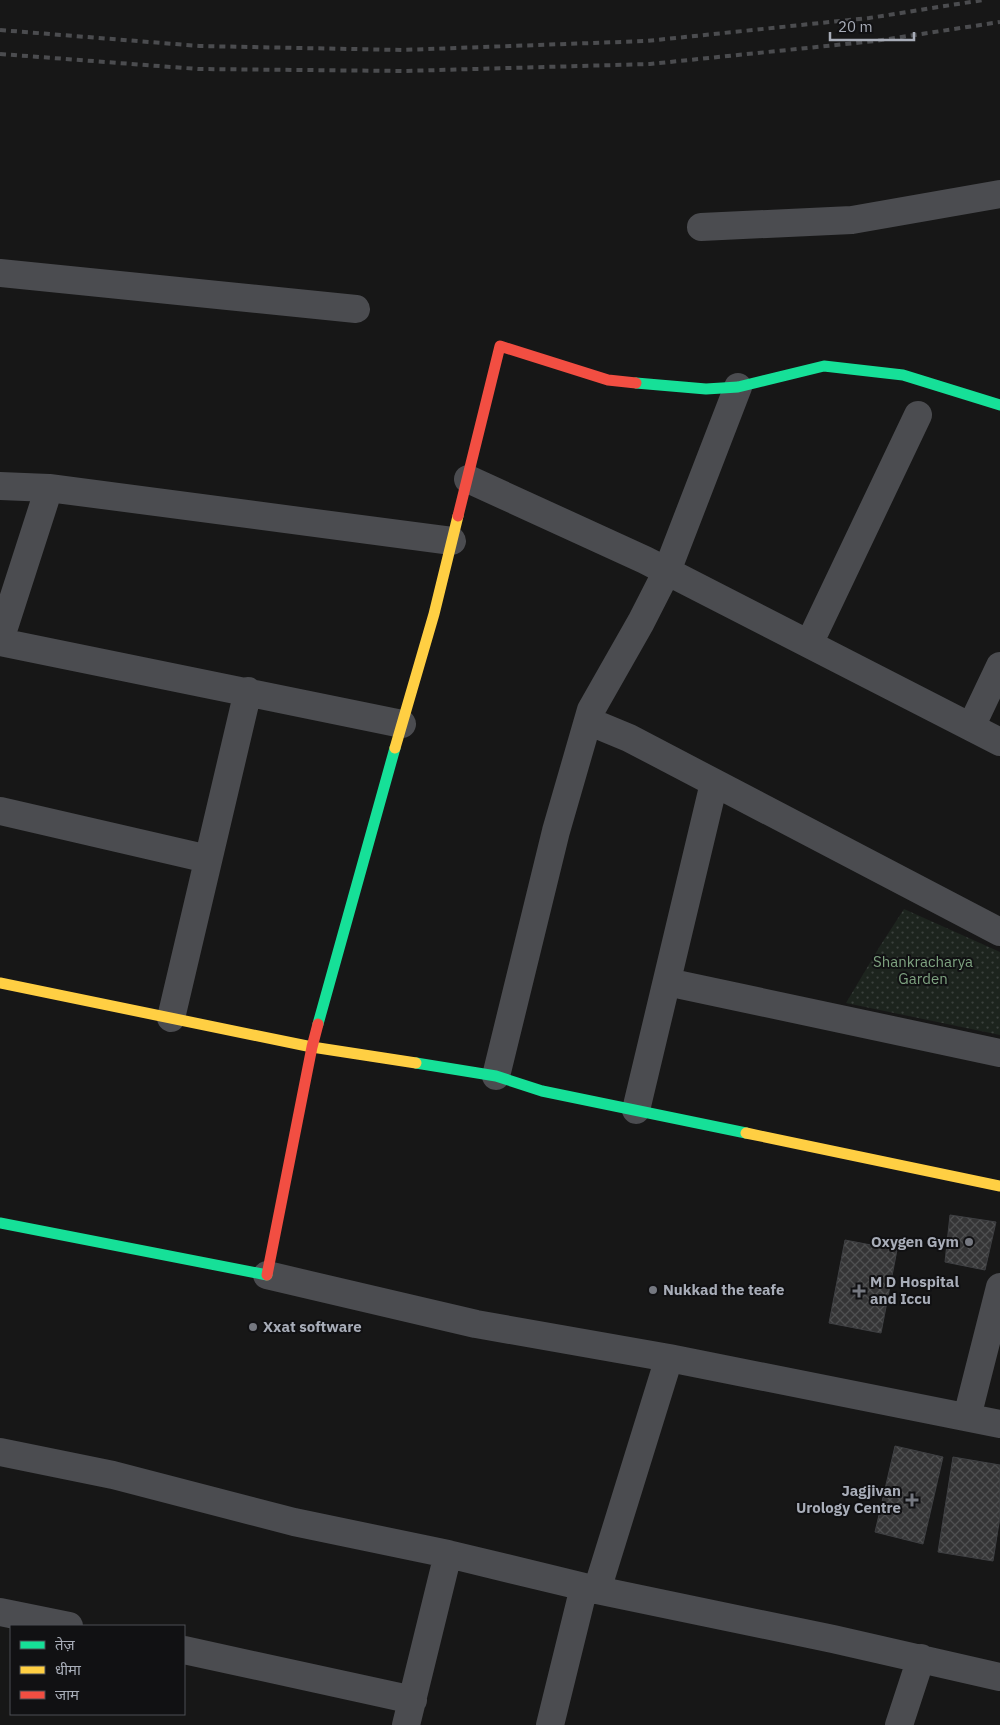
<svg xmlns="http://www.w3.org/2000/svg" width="1000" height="1725" font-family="'IBM Plex Sans','Noto Sans Devanagari',sans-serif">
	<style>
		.park { fill: url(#park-dots) }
		.building { fill: url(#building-cross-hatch); stroke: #3f4043 }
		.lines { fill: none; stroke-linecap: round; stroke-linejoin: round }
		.street { stroke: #4b4c50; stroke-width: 28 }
		.fast { stroke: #16e098; stroke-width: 11 }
		.slow { stroke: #ffcf43; stroke-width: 11 }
		.jam { stroke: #f24e42; stroke-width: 11 }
		.rail { stroke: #4b4c4f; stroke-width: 4; stroke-dasharray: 6 5; stroke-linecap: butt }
		.poi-dot { fill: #757880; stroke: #111113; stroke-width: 2 }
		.labels { text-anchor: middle; stroke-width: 4; stroke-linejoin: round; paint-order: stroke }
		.park-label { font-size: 15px; fill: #7fa381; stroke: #111113 }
		.poi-label { font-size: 15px; font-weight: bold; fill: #a8adb8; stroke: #111113; text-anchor: start }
	</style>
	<defs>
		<pattern id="park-dots" width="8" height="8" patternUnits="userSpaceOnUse" patternTransform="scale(1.25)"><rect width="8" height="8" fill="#1d241e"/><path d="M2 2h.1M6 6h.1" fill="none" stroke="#3b413d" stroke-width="1.8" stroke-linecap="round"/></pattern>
		<pattern id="building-cross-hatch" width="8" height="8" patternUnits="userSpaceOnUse" patternTransform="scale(1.25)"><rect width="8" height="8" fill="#353536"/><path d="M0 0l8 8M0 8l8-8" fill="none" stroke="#4f5051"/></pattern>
	</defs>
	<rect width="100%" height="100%" fill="#171717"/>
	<!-- park -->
	<path class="park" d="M904,909L1000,952V1035L846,1003L880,946Z"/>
	<!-- building -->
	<path class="building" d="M950,1215L996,1222L985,1270L945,1262Z
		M845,1240L897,1250L881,1333L829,1323Z
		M895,1446L943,1457L923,1544L875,1532Z
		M953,1457L1000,1465V1517L993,1561L938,1552Z"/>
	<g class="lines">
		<!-- street -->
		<path class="street" d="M701,227L852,220L1000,194
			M0,273L356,309
			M468,479L645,560L1000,742
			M0,486L49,488L452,541
			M0,640L49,488
			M0,642L402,724
			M809,644L918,415
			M588,721L629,738L1000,932
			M971,727L1000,666
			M0,811L208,859
			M667,982L1000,1053
			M171,1018L248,691
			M496,1076L556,831L591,710L641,622L667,571L738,387
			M636,1110L714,783
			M267,1275L476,1324L669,1358L1000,1424
			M967,1417L1000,1287
			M0,1452L113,1475L294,1522L448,1554
			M597,1590L669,1358
			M0,1612L69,1626
			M184,1650L413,1700
			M406,1725L448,1554L597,1590L833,1639L1000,1677
			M550,1725L584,1587
			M899,1725L921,1658"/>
		<!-- fast -->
		<path class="fast" d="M636,383L706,389L738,387L824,366L903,375L1000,405
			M318,1024L395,748
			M416,1063L496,1076L542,1091L746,1133
			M0,1223L267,1275"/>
		<!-- slow -->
		<path class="slow" d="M395,748L434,614L458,516
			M0,983L312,1047L416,1063
			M746,1133L1000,1186"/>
		<!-- jam -->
		<path class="jam" d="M458,516L500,346L608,380L636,383
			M267,1275L312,1047L318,1024"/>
		<!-- rail -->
		<path class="rail" d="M0,30L199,46L402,50L646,41L869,18L983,0
			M0,54L198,69L404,71L650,64L875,41L1000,22"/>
	</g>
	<!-- markers -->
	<g class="poi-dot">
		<circle cx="969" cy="1242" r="5"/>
		<circle cx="653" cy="1290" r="5"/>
		<path d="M856.5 1283.5h5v5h5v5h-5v5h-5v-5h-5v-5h5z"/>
		<circle cx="253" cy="1327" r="5"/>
		<path d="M909.5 1492.5h5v5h5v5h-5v5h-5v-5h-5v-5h5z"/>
	</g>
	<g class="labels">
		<!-- park labels -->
		<g class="park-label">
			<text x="923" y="967">Shankracharya<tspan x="923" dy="17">Garden</tspan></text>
		</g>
		<!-- poi labels -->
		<g class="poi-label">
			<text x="959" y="1247" text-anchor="end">Oxygen Gym</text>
			<text x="870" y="1287">M D Hospital<tspan x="870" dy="17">and Iccu</tspan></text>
			<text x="663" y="1295">Nukkad the teafe</text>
			<text x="263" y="1332">Xxat software</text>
			<text x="901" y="1496" text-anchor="end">Jagjivan<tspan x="901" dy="17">Urology Centre</tspan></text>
		</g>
	</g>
	<!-- legend -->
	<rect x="10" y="1625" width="175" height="90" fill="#111113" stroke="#4d4f55"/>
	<rect x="20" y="1641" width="25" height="8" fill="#16e098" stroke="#4d4f55"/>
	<text x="55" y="1650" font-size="15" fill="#a8adb8">तेज़</text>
	<rect x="20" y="1666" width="25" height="8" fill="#ffcf43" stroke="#4d4f55"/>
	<text x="55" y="1675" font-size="15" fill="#a8adb8">धीमा</text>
	<rect x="20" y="1691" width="25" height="8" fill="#f24e42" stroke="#4d4f55"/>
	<text x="55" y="1700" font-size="15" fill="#a8adb8">जाम</text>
	<!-- scale -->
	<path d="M830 32v8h84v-8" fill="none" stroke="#a8adb8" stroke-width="2.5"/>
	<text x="838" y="32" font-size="15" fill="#a8adb8" stroke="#111113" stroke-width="4" paint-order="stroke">20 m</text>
</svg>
